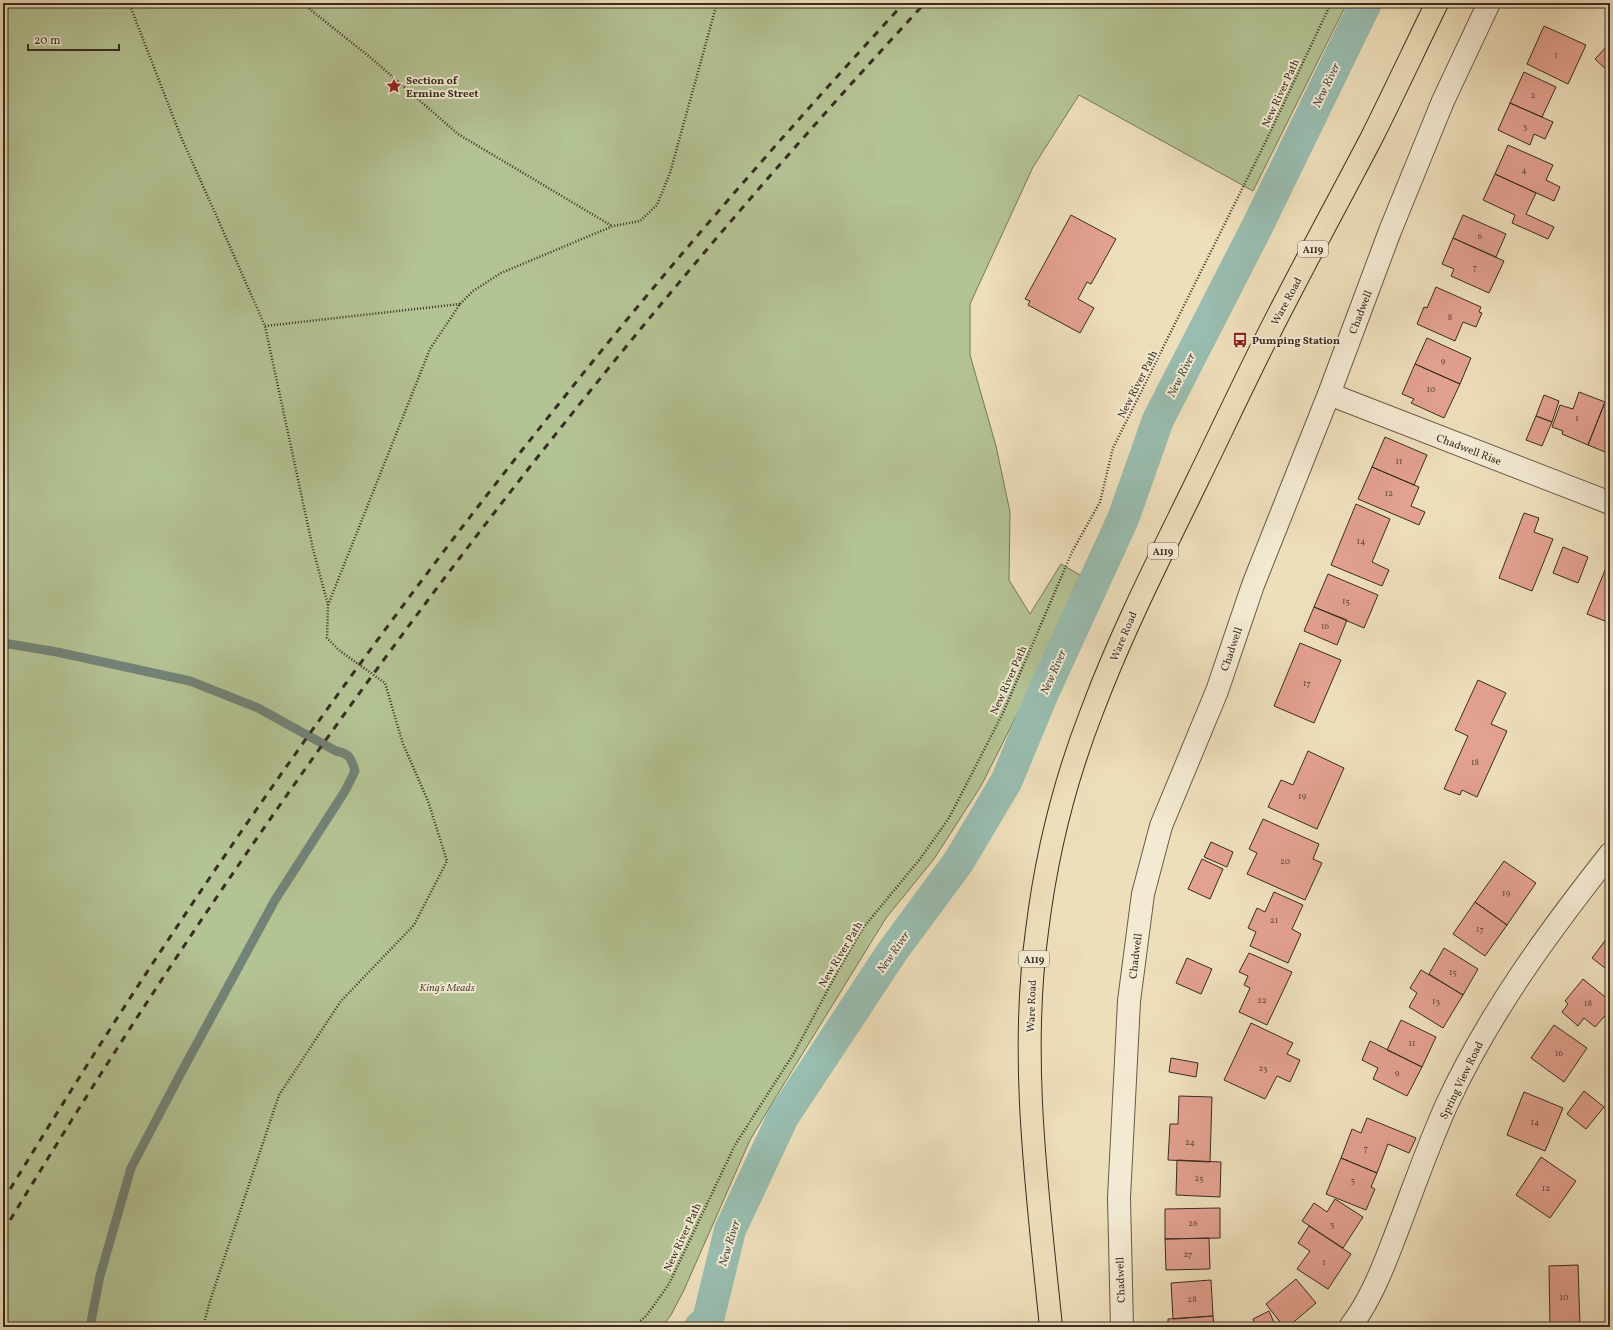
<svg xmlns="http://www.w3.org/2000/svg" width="1613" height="1330" font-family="Vollkorn,serif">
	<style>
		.green { fill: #b4c394; stroke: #76785a }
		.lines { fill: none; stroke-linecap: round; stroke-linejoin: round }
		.stream { stroke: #728377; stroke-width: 9 }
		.canal { stroke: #99bdb0; stroke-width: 32 }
		.building { fill: #e3a190; stroke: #372d21 }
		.minor-casing { stroke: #655a48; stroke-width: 24 }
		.primary-casing { stroke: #372d21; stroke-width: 24 }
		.path { stroke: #372d21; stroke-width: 2.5; stroke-dasharray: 1 2; stroke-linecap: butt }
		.minor { stroke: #f4ead3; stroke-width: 22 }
		.primary { stroke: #eedfbb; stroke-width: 22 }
		.rail { stroke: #372d21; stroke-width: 3; stroke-dasharray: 7 7; stroke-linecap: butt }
		.labels { text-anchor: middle; stroke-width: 4; stroke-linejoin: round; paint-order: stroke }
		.number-label { font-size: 9px; fill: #624a3d }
		.shield { fill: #f4ead3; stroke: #706656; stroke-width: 1 }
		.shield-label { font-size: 10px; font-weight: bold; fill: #372d21 }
		.poi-label { font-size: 11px; font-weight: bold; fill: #372d21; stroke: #f4ead3; text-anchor: start }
		.street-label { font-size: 11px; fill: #372d21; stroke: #f4ead3 }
		.park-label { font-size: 11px; font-style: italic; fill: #56523e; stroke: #f4ead3 }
		.water-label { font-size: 12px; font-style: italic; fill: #505145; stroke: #f4ead3 }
	</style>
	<rect width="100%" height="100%" fill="#eedfbb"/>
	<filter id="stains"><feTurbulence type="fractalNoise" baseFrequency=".005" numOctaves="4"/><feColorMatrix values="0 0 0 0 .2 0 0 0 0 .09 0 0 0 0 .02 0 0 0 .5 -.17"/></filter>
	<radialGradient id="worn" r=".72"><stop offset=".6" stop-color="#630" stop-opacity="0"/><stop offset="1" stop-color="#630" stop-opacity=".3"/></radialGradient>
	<!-- green -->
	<path class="green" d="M3,3H1347L1253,191L1079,95L1033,167L970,304V355L996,446L1010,512L1009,580L1030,614L1061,564L1080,575L1023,703L981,786L934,859L886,918L779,1092L750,1140L684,1290L671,1315L662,1327H3Z"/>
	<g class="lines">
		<!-- stream -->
		<path class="stream" d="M3,643L57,652L190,681L258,708L336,751C350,754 351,758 355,771L345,791L275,900L182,1071L131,1168L100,1276L90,1327"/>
		<!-- canal -->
		<path class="canal" d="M700,1327L708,1320L730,1230L783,1117L892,952L959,861L1006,782L1043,693L1123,519L1158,420L1257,227L1366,3"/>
	</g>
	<!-- building -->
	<path class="building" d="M1544,26L1586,45L1568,84L1527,64Z
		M1610,43V73L1595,59Z
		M1524,72L1556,87L1542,117L1510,103Z
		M1510,103L1553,122L1545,139L1534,134L1530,145L1498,130Z
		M1508,145L1553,165L1546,180L1560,187L1554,201L1495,174Z
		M1495,174L1536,193L1526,214L1554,227L1548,239L1512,223L1515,215L1483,200Z
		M1071,215L1116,239L1091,284L1087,282L1078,299L1094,308L1080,333L1028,305L1030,301L1025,299Z
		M1463,215L1506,234L1496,257L1453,238Z
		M1453,238L1504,261L1489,293L1451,276L1454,269L1442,264Z
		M1436,287L1481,307L1479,312L1482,313L1476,327L1463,322L1455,341L1417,324L1424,307L1427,308Z
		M1427,338L1471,358L1460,384L1415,364Z
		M1415,364L1460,384L1444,418L1411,403L1414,399L1402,394Z
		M1579,392L1605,402L1588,445L1562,434L1563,431L1552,427L1560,405L1573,409Z
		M1544,395L1559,401L1552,422L1536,416Z
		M1605,402L1610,404V454L1588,445Z
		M1536,416L1552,422L1542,446L1526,440Z
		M1385,437L1427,455L1414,485L1372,467Z
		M1372,467L1419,487L1411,506L1425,512L1419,525L1358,499Z
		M1356,504L1390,519L1372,562L1389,570L1382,586L1331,565Z
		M1524,513L1539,518L1534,532L1553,539L1532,591L1499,578Z
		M1563,547L1588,557L1578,583L1553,573Z
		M1610,558V623L1587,614Z
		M1328,574L1378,595L1364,628L1314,607Z
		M1314,607L1347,620L1337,645L1304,631Z
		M1300,643L1341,660L1314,723L1274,706Z
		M1478,680L1506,693L1491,724L1507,731L1477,797L1462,790L1460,795L1444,789L1468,736L1455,730Z
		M1308,751L1344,768L1317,829L1268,807L1281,780L1293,785Z
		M1263,819L1319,844L1313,859L1322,863L1305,900L1247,874L1257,853L1249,849Z
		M1211,842L1233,852L1227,867L1204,857Z
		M1202,859L1223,869L1210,899L1188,889Z
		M1504,861L1536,883L1507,925L1475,902Z
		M1274,892L1303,905L1292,929L1301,934L1288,963L1250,946L1256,932L1248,928L1257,908L1265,912Z
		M1475,902L1507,925L1485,956L1453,934Z
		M1610,934V972L1592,958Z
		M1444,948L1478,969L1463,995L1429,974Z
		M1249,953L1292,972L1267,1025L1239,1012L1250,988L1244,985L1248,976L1239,972Z
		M1187,958L1212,969L1201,994L1176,983Z
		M1421,970L1463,995L1443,1028L1409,1007L1417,993L1410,988Z
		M1583,979L1610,1001V1010L1595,1027L1584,1018L1578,1026L1562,1012L1568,1004L1565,1001Z
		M1401,1020L1436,1037L1422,1067L1387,1050Z
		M1251,1023L1293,1043L1287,1054L1300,1060L1290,1082L1277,1076L1265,1099L1224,1080Z
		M1554,1025L1587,1048L1564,1082L1531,1058Z
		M1370,1041L1422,1067L1407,1096L1373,1079L1378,1068L1362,1060Z
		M1171,1058L1198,1063L1196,1077L1169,1072Z
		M1584,1091L1604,1107L1586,1129L1567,1114Z
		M1524,1092L1563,1108L1545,1151L1507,1135Z
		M1179,1096L1212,1097L1210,1162L1168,1160L1170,1124H1178Z
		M1367,1118L1416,1138L1409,1153L1388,1144L1377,1173L1341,1158L1352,1129L1361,1133Z
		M1541,1157L1576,1181L1550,1218L1516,1195Z
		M1341,1158L1377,1173L1371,1187L1375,1189L1366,1210L1326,1194Z
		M1177,1160L1221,1162L1220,1197L1176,1195Z
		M1335,1199L1363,1217L1343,1248L1302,1221L1314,1203L1327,1212Z
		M1220,1208V1238L1165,1239V1209Z
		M1309,1226L1351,1254L1328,1289L1297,1269L1310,1251L1298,1243Z
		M1209,1238L1210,1269L1166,1270L1165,1239Z
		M1578,1265L1580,1327H1550L1549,1266Z
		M1296,1279L1316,1303L1288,1327H1284L1266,1304Z
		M1211,1280L1213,1316L1173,1319L1171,1283Z
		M1269,1311L1276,1327H1256L1253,1319Z
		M1213,1316L1214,1327H1168V1319Z"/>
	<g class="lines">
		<defs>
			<path id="minor" d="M1329,394L1610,503
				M1122,1327L1119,1198L1129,1001L1143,894L1161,826L1217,691L1253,585L1329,394L1390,231L1443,101L1489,3
				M1350,1327C1369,1302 1381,1273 1392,1244C1410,1198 1426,1151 1446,1106C1489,1013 1547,934 1610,854"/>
			<path id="primary" d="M1051,1327C1038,1196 1019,1062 1037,931C1046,857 1065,780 1092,711C1122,631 1161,555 1198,479C1220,434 1241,389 1263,345C1298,275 1336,206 1372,137C1394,93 1415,48 1437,3"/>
		</defs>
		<!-- minor casing -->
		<use href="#minor" class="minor-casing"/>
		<!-- primary casing -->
		<use href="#primary" class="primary-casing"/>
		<!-- path -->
		<path class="path" d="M129,3L181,137L216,215L265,326L313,549L328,605L327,638L340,651L385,683L403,744L428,801L447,861L414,925L341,1001L279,1095L210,1301L203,1327
			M302,3L371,58L458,134L612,226
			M265,326L460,304
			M328,605L430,349L460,304L473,291L501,273L613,226L640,221L657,205L670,173L717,3
			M634,1327L647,1315L669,1284L735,1145L794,1053L839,969L863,928L920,859L949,818L1003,713L1072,552L1100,502L1113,448L1267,139L1331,3
			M747,1327L748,1326"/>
		<!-- minor -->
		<use href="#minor" class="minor"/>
		<!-- primary -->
		<use href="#primary" class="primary"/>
		<!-- rail -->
		<path class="rail" d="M3,1201C168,928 351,664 550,415C662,273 782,136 904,3
			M3,1232C268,792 577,379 925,3"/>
	</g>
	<!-- icons -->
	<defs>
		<symbol id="sight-bare" viewBox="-9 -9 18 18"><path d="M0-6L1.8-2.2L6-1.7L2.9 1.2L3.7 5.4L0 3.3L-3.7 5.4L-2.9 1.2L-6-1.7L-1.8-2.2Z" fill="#8f2418" stroke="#f4ead3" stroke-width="2.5" paint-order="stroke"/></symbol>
		<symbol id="bus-bare" viewBox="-9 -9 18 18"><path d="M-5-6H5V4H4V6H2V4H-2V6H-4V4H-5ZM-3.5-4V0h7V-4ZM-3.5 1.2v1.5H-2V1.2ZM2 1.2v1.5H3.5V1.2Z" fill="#8f2418" stroke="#f4ead3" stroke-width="2.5" paint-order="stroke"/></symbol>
	</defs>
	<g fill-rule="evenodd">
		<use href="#sight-bare" x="383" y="75" width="22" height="22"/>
		<use href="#bus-bare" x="1229" y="329" width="22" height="22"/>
	</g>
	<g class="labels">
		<!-- number labels -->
		<g class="number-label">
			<text x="1556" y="58">1</text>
			<text x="1533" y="98">2</text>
			<text x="1525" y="129">3</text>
			<text x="1524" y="173">4</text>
			<text x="1480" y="239">6</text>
			<text x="1475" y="270">7</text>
			<text x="1450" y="320">8</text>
			<text x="1443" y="364">9</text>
			<text x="1431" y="392">10</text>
			<text x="1577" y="421">1</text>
			<text x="1399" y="464">11</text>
			<text x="1389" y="496">12</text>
			<text x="1361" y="544">14</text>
			<text x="1346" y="604">15</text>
			<text x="1325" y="629">16</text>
			<text x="1307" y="686">17</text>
			<text x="1475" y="765">18</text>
			<text x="1302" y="799">19</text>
			<text x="1285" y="864">20</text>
			<text x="1506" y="896">19</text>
			<text x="1274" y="923">21</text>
			<text x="1480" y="932">17</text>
			<text x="1453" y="975">15</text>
			<text x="1262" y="1003">22</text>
			<text x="1436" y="1004">13</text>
			<text x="1588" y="1006">18</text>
			<text x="1412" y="1046">11</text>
			<text x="1559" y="1056">16</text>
			<text x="1263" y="1071">23</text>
			<text x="1397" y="1076">9</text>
			<text x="1535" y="1125">14</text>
			<text x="1190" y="1145">24</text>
			<text x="1366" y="1151">7</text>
			<text x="1199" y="1181">25</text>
			<text x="1353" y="1183">5</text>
			<text x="1546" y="1191">12</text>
			<text x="1193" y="1226">26</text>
			<text x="1332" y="1227">3</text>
			<text x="1188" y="1257">27</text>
			<text x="1324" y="1265">1</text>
			<text x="1564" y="1300">10</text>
			<text x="1192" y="1302">28</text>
		</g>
		<!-- shield labels -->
		<g class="shield">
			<rect x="1298" y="241" width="30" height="16" rx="3"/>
			<rect x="1148" y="543" width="30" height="16" rx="3"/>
			<rect x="1019" y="951" width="30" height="16" rx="3"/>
		</g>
		<g class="shield-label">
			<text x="1313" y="253">A119</text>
			<text x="1163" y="555">A119</text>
			<text x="1034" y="963">A119</text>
		</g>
		<!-- poi labels -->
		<g class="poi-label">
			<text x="406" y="84">Section of<tspan x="406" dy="13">Ermine Street</tspan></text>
			<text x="1252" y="344">Pumping Station</text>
		</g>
		<!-- street labels -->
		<g class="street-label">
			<text transform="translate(1280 93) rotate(-65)" y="4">New River Path</text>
			<text transform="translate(1286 301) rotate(-62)" y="4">Ware Road</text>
			<text transform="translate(1360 312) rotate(-69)" y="4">Chadwell</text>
			<text transform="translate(1137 384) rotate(-63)" y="4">New River Path</text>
			<text transform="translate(1469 449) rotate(21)" y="4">Chadwell Rise</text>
			<text transform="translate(1123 636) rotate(-67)" y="4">Ware Road</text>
			<text transform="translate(1231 649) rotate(-71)" y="4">Chadwell</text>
			<text transform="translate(1008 680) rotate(-66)" y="4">New River Path</text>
			<text transform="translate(840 954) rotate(-59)" y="4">New River Path</text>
			<text transform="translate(1135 956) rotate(-83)" y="4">Chadwell</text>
			<text transform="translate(1031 1006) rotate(-88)" y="4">Ware Road</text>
			<text transform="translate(1461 1080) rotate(-64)" y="4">Spring View Road</text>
			<text transform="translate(682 1237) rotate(-65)" y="4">New River Path</text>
			<text transform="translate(1120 1280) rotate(-92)" y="4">Chadwell</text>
		</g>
		<!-- park labels -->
		<g class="park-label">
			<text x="447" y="991">King's Meads</text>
		</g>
		<!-- water labels -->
		<g class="water-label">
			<text transform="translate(1326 85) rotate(-64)" y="4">New River</text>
			<text transform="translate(1181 375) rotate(-63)" y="4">New River</text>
			<text transform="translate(1053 672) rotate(-66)" y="4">New River</text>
			<text transform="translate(893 952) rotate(-55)" y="4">New River</text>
			<text transform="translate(729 1243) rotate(-73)" y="4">New River</text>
		</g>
	</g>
	<!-- margin -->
	<rect width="1613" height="1330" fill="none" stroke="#eedfbb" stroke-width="16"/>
	<rect x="4" y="4" width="1605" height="1322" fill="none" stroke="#372d21" stroke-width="2"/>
	<rect x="8" y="8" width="1597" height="1314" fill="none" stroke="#372d21"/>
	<!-- scale -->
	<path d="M28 44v6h91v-6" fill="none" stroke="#372d21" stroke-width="2"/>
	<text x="34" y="44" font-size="12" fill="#372d21" stroke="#f4ead3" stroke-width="3" paint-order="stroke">20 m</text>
	<rect width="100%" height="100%" filter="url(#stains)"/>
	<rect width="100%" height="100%" fill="url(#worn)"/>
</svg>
